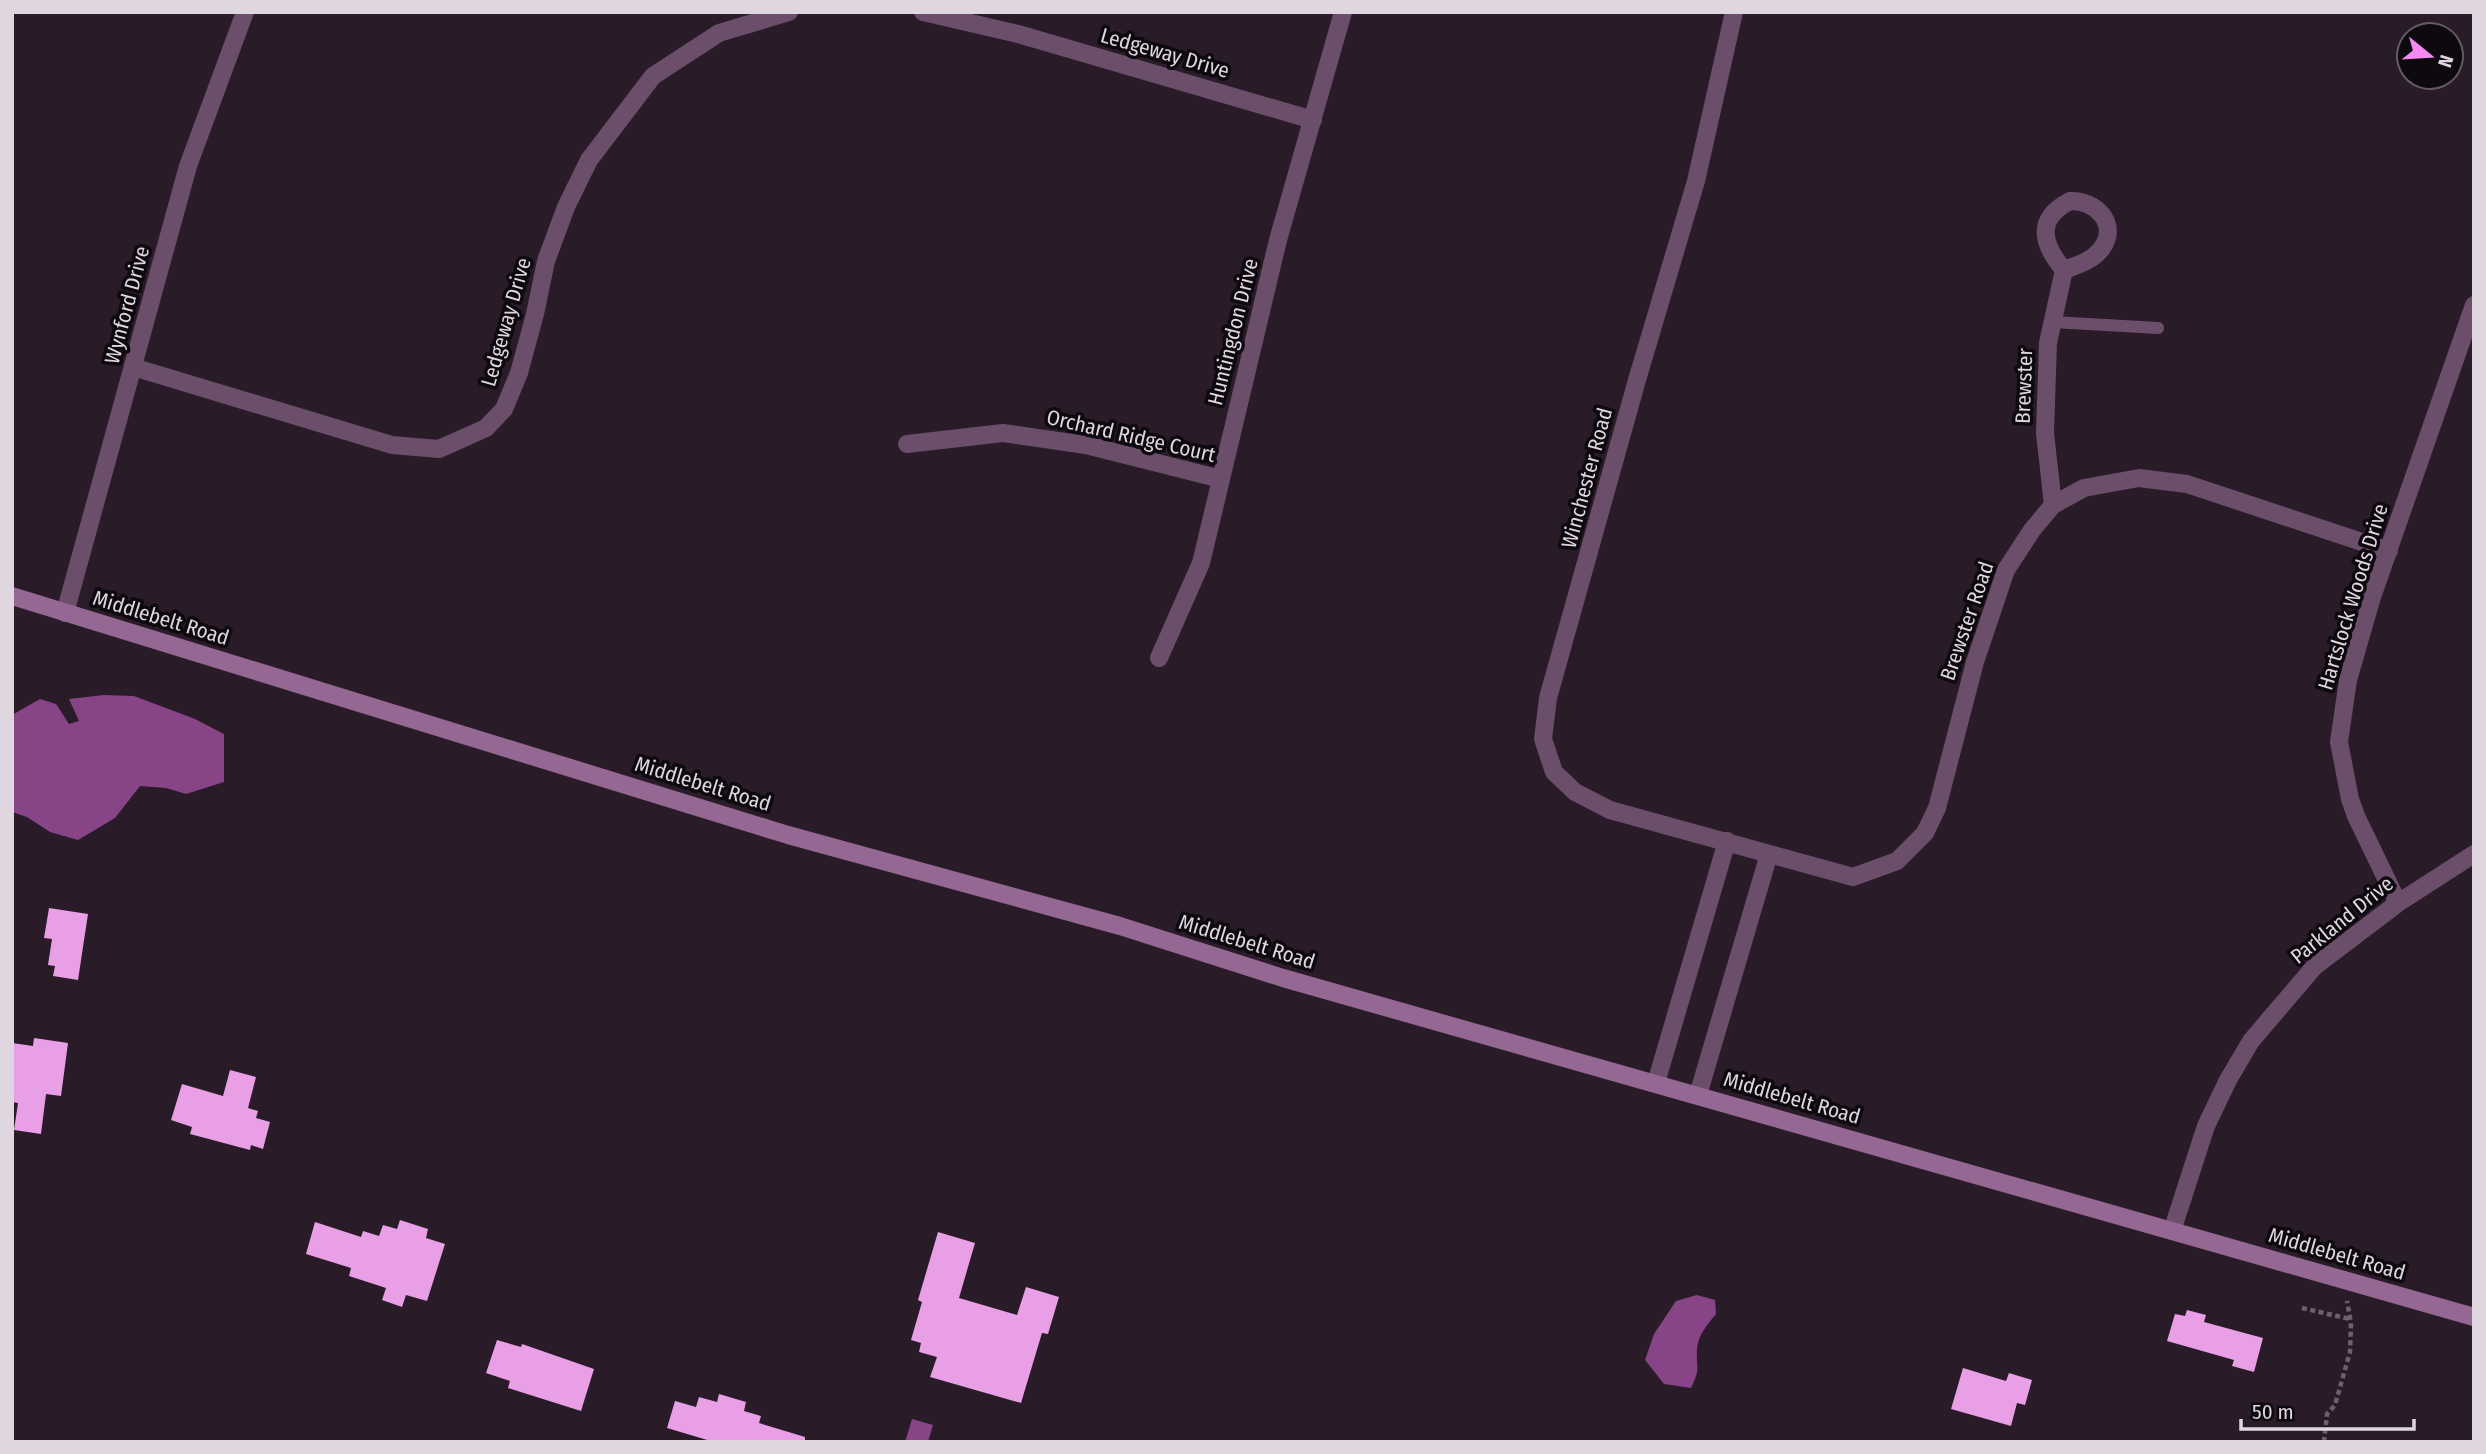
<svg xmlns="http://www.w3.org/2000/svg" width="2486" height="1454" font-family="'Fira Sans Condensed',sans-serif">
	<style>
		.water { fill: #874486 }
		.building { fill: #e99fe6 }
		.lines { fill: none; stroke-linecap: round; stroke-linejoin: round }
		.path { stroke: #6d626c; stroke-width: 4.5; stroke-dasharray: 5 3.5; stroke-linecap: butt }
		.lane { stroke: #6b4e6a; stroke-width: 12 }
		.street { stroke: #6b4e6a; stroke-width: 18 }
		.secondary { stroke: #956793; stroke-width: 18 }
		.labels { text-anchor: middle; stroke-width: 7; stroke-linejoin: round; paint-order: stroke }
		.street-label { font-size: 21px; fill: #dfd6df; stroke: #0e090e }
	</style>
	<rect width="100%" height="100%" fill="#291c28"/>
	<!-- water -->
	<path class="water" d="M104,695L134,696L195,719L224,734V782L186,794L166,788L140,786L115,818L78,840L50,832L27,817L12,812V715L40,699L56,704L69,724L79,721L69,699Z
		M1697,1295L1715,1300L1716,1314C1707,1325 1698,1335 1697,1349C1696,1370 1701,1367 1691,1388L1664,1384L1645,1360L1654,1334L1676,1301Z
		M912,1419L933,1425L928,1442H905Z"/>
	<!-- building -->
	<path class="building" d="M49,908L88,914L78,980L53,976L55,966L48,965L52,939L44,938Z
		M34,1038L68,1043L61,1096L46,1094L41,1134L14,1130L18,1103L12,1102V1043L33,1046Z
		M230,1070L256,1077L248,1108L258,1111L256,1118L270,1122L263,1149L251,1145L250,1150L190,1134L192,1127L171,1120L182,1084L223,1096Z
		M400,1220L428,1229L426,1238L445,1244L427,1301L406,1295L402,1307L382,1300L386,1288L349,1276L351,1268L306,1254L315,1222L361,1237L363,1231L379,1236L383,1225L397,1229Z
		M938,1232L975,1243L959,1298L1017,1315L1026,1287L1059,1297L1048,1334L1042,1333L1021,1403L930,1377L937,1357L919,1352L921,1343L911,1340L922,1302L918,1300Z
		M2187,1310L2206,1315L2204,1322L2263,1338L2254,1372L2232,1366L2234,1360L2167,1341L2175,1314L2185,1316Z
		M497,1340L521,1347L522,1344L594,1369L581,1411L508,1388L510,1381L486,1373Z
		M1963,1368L2006,1381L2009,1373L2032,1380L2025,1405L2017,1403L2011,1426L1951,1409Z
		M719,1394L746,1402L744,1411L761,1416L759,1423L805,1437V1442H714L667,1428L675,1401L696,1407L699,1397L717,1402Z"/>
	<g class="lines">
		<!-- path -->
		<path class="path" d="M2302,1308L2350,1319
			M2324,1442L2327,1414L2335,1405L2350,1352L2351,1323L2347,1301"/>
		<!-- lane -->
		<path class="lane" d="M2053,322L2158,328"/>
		<!-- street -->
		<path class="street" d="M923,12L1018,34L1313,120
			M1734,12L1696,181L1637,380L1548,698L1543,739L1554,772L1575,792L1610,810L1853,877L1897,861L1925,833L1937,808L1975,662L2006,570L2032,530L2053,505L2084,488L2139,478L2187,484L2389,551
			M2070,201C2096,200 2119,224 2102,248C2093,261 2077,265 2064,270C2042,244 2035,219 2070,201Z
			M133,367L392,445L439,449L486,428L504,409L519,373L535,314L546,261L566,207L589,160L653,76L719,33L789,12
			M907,444L1003,433L1086,445L1221,479
			M2053,505L2045,433L2048,343L2064,270
			M65,613L188,166L245,12
			M1159,658L1201,563L1278,240L1343,12
			M2398,903L2356,816L2350,799L2339,742L2348,680L2372,597L2474,305
			M1656,1083L1727,841
			M1698,1095L1769,854
			M2172,1231L2206,1126L2228,1080L2251,1041L2315,966L2398,903L2474,854"/>
		<!-- secondary -->
		<path class="secondary" d="M12,596L788,835L1120,926L1283,978L2474,1317"/>
	</g>
	<g class="labels">
		<!-- street labels -->
		<g class="street-label">
			<text transform="translate(1165 53) rotate(16)" y="7">Ledgeway Drive</text>
			<text transform="translate(127 305) rotate(-75)" y="7">Wynford Drive</text>
			<text transform="translate(506 322) rotate(-74)" y="7">Ledgeway Drive</text>
			<text transform="translate(1233 332) rotate(-76)" y="7">Huntingdon Drive</text>
			<text transform="translate(2024 386) rotate(-88)" y="7">Brewster</text>
			<text transform="translate(1131 436) rotate(13)" y="7">Orchard Ridge Court</text>
			<text transform="translate(1587 478) rotate(-75)" y="7">Winchester Road</text>
			<text transform="translate(2353 597) rotate(-73)" y="7">Hartslock Woods Drive</text>
			<text transform="translate(161 618) rotate(17)" y="7">Middlebelt Road</text>
			<text transform="translate(1967 621) rotate(-71)" y="7">Brewster Road</text>
			<text transform="translate(703 784) rotate(17)" y="7">Middlebelt Road</text>
			<text transform="translate(2342 920) rotate(-39)" y="7">Parkland Drive</text>
			<text transform="translate(1247 942) rotate(17)" y="7">Middlebelt Road</text>
			<text transform="translate(1792 1098) rotate(16)" y="7">Middlebelt Road</text>
			<text transform="translate(2337 1254) rotate(16)" y="7">Middlebelt Road</text>
		</g>
	</g>
	<!-- border -->
	<rect width="2486" height="1454" fill="none" stroke="#dfd6df" stroke-width="28"/>
	<!-- north arrow -->
	<g transform="translate(2430 56) rotate(108)"><circle r="33" fill="#0e090e" stroke="#625b62" stroke-width="2"/>
	<path d="M0-5L12 26L0 18L-12 26Z" fill="#f489f1"/>
	<text y="-10" font-size="19" font-weight="bold" text-anchor="middle" fill="#dfd6df">N</text>
	</g>
	<!-- scale -->
	<path d="M2241 1419v10h173v-10" fill="none" stroke="#dfd6df" stroke-width="3.5"/>
	<text x="2252" y="1419" font-size="21" fill="#dfd6df" stroke="#0e090e" stroke-width="5" paint-order="stroke">50 m</text>
</svg>
